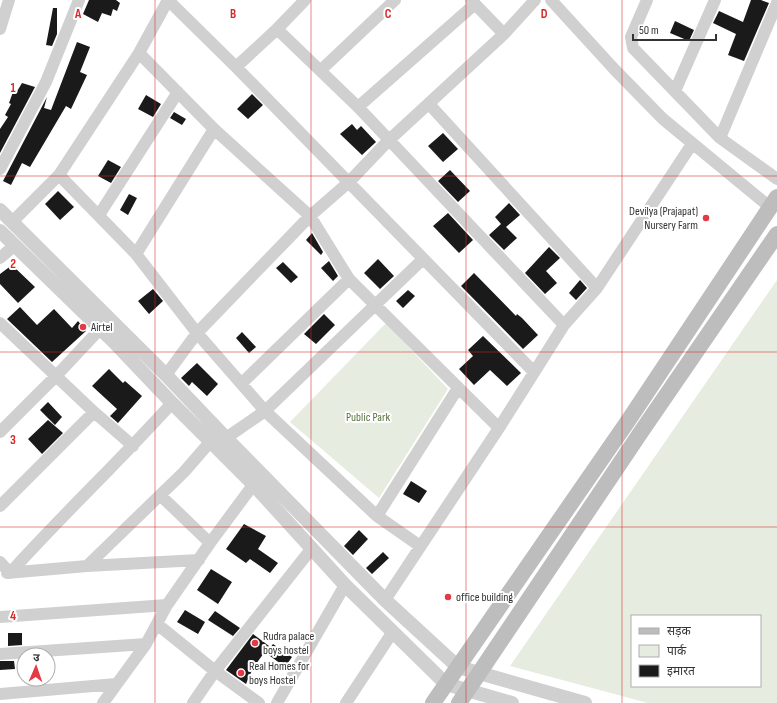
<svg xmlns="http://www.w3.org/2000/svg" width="777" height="703" font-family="'Sofia Sans Condensed','Noto Sans Devanagari',sans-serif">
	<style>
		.green { fill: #e6ecdf; fill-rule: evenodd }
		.building { fill: #1a1a1a }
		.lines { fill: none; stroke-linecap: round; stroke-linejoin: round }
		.minor { stroke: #d0d0d0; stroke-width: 12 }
		.tertiary { stroke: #d0d0d0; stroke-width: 14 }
		.secondary { stroke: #bdbdbd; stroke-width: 16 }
		.grid { fill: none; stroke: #d62828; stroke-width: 1; stroke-opacity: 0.55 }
		.poi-dot { fill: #e63946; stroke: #fff; stroke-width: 1.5 }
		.labels { text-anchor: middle; stroke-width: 4; stroke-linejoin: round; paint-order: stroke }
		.poi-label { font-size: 12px; fill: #333; stroke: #fff; text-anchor: start }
		.park-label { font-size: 12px; fill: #56703f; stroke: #fff }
		.grid-label { font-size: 13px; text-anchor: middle; font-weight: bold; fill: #d62828; stroke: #fff; stroke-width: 4; stroke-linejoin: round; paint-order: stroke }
	</style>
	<rect width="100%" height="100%" fill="#fff"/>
	<!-- green -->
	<path class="green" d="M777,280V703H648L510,666ZM632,616H760V686H632Z
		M386,323L448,389L379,498L290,422Z"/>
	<!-- building -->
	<path class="building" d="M89,0H116L120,3L117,11L113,9L111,16L102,13L98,22L83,14Z
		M751,0H761L769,3L744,61L728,55L736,34L713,23L719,11L743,22Z
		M53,8H57V34L52,46L46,45Z
		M675,21L694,30L689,41L670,33Z
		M77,42L90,47L80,72L87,75L71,109L66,106L30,167L22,163L11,185L3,181L47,97L44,108L51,110Z
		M22,83L35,87L0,153V129L8,117L5,115L11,104L9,103L13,92L16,93Z
		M252,94L263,105L248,119L237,109Z
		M146,95L161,104L153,117L138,109Z
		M174,112L186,119L182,125L170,118Z
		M352,124L357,130L361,126L376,142L362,155L340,134Z
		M443,133L458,149L443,162L428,146Z
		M108,160L121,167L111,183L98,176Z
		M450,170L470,191L458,202L438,181Z
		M58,191L74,207L60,220L45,204Z
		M129,194L137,198L128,215L120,210Z
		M509,203L520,215L506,227L517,238L504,250L489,235L501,224L495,217Z
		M448,213L473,240L459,253L433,226Z
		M312,233L323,252L321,255L306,240Z
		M549,247L560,258L546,271L557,283L545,294L525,273Z
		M378,259L394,276L380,289L364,273Z
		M329,261L338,276L333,281L321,268Z
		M283,262L298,277L291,283L276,268Z
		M12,265L35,287L18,303L0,284V274Z
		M474,273L516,316L517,314L522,318L538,335L523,349L461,286Z
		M580,280L587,288L576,300L569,293Z
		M153,289L163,301L149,314L138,301Z
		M408,290L415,296L403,308L396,301Z
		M20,307L37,325L54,309L72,328L78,321L86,331L52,362L7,319Z
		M324,314L335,325L316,344L304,334Z
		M242,332L256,347L249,353L236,338Z
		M483,336L521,373L507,386L490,370L474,385L459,369L473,356L468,350Z
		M197,363L218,384L207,396L192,382L189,386L181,378Z
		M109,369L123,383L125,381L142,396L118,423L110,416L117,409L92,386Z
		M48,402L62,417L55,425L40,410Z
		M48,420L63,433L42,454L28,439Z
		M411,481L427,491L419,503L403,494Z
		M244,524L266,536L258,549L278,563L270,573L250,559L246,563L226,549Z
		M359,530L368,539L353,555L344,546Z
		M383,552L389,558L372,574L366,568Z
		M211,569L232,582L218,604L197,590Z
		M185,610L205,622L198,634L177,622Z
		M215,611L240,628L233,636L208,620Z
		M8,633H22V645L8,646Z
		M253,634L269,646L253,668L246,684L226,670Z
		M273,644L292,657L285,667L266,653Z
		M0,661H14L15,669L0,670Z"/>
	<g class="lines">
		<!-- minor -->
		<path class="minor" d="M168,0L236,67L534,372
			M471,0L504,34
			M551,0L615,70L663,119L771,208
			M647,0L631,37L633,48L720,138L777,179
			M0,29L9,0
			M277,29L358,107L564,325
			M139,53L214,129L310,216L349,279L499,428
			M236,67L277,29L305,0
			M321,70L395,0
			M675,91L715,0
			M429,104L597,288
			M358,107L475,4
			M720,138L777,3
			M0,169L46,82L79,0
			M59,175L139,53L168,0
			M99,215L178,92
			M12,222L59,175L136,254L197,333L265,411L377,516L420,546
			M136,254L214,129
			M0,258L14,246
			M0,323L94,412L133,446
			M166,375L197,333L310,216L349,182L388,141L504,34L535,0
			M242,383L349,279
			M0,432L57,375L100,329
			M226,438L265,411L423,259
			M160,495L210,543
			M0,506L94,412
			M377,516L458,388
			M0,562L10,573C62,515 119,462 172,403
			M87,566L184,472L210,442
			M7,573L87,566L199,560
			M385,600L499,428L564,325L597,288L692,144
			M0,617L167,605
			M157,624L215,671L259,703
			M0,654L146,644
			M0,694L116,684
			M103,703L146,644L167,605L210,543L259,477
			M193,703L215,671L312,548
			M277,703L345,585
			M346,703L392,633"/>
		<!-- tertiary -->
		<path class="tertiary" d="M0,210L166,375L226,438L385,600L458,667L585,703
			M0,231L113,341L172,403L253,484L345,585L446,684L512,703"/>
		<!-- secondary -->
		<path class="secondary" d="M433,703L628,421L777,197
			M459,703L641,432L777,234"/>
	</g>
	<!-- grid -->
	<path class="grid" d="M155,0V703M311,0V703M466,0V703M622,0V703M0,176H777M0,352H777M0,527H777"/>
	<!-- markers -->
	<g class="poi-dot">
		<circle cx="706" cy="218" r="4"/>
		<circle cx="83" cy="327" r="4"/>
		<circle cx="448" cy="597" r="4"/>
		<circle cx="255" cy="643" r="4"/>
		<circle cx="241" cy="673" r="4"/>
	</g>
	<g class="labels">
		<!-- poi labels -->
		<g class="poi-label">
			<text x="698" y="215" text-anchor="end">Devilya (Prajapat)<tspan x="698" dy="14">Nursery Farm</tspan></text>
			<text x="91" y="331">Airtel</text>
			<text x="456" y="601">office building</text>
			<text x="263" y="640">Rudra palace<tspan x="263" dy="14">boys hostel</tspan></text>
			<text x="249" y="670">Real Homes for<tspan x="249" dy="14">boys Hostel</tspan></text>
		</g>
		<!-- park labels -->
		<g class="park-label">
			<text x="368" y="421">Public Park</text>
		</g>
	</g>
	<g class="grid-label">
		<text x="78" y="18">A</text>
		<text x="233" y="18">B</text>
		<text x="388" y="18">C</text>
		<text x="544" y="18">D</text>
		<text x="13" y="92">1</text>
		<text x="13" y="268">2</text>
		<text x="13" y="444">3</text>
		<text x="13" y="620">4</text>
	</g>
	<!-- legend -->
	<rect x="631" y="615" width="130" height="72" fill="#ffffff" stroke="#adadad"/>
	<rect x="639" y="628" width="20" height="6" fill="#bdbdbd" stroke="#adadad"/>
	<text x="667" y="635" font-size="12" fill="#333333">सड़क</text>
	<rect x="639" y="645" width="20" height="12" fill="#e6ecdf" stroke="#adadad"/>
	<text x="667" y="655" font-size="12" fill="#333333">पार्क</text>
	<rect x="639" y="665" width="20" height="12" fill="#1a1a1a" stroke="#adadad"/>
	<text x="667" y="675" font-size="12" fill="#333333">इमारत</text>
	<!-- north arrow -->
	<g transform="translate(36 667) rotate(2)"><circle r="19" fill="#ffffff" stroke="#adadad"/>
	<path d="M0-3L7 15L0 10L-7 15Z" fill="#e63946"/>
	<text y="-6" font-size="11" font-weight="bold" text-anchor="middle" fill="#333333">उ</text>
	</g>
	<!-- scale -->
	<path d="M633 34v6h83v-6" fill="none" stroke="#333333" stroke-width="2"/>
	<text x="639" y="34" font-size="12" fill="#333333" stroke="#ffffff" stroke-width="3" paint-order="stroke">50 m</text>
</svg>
